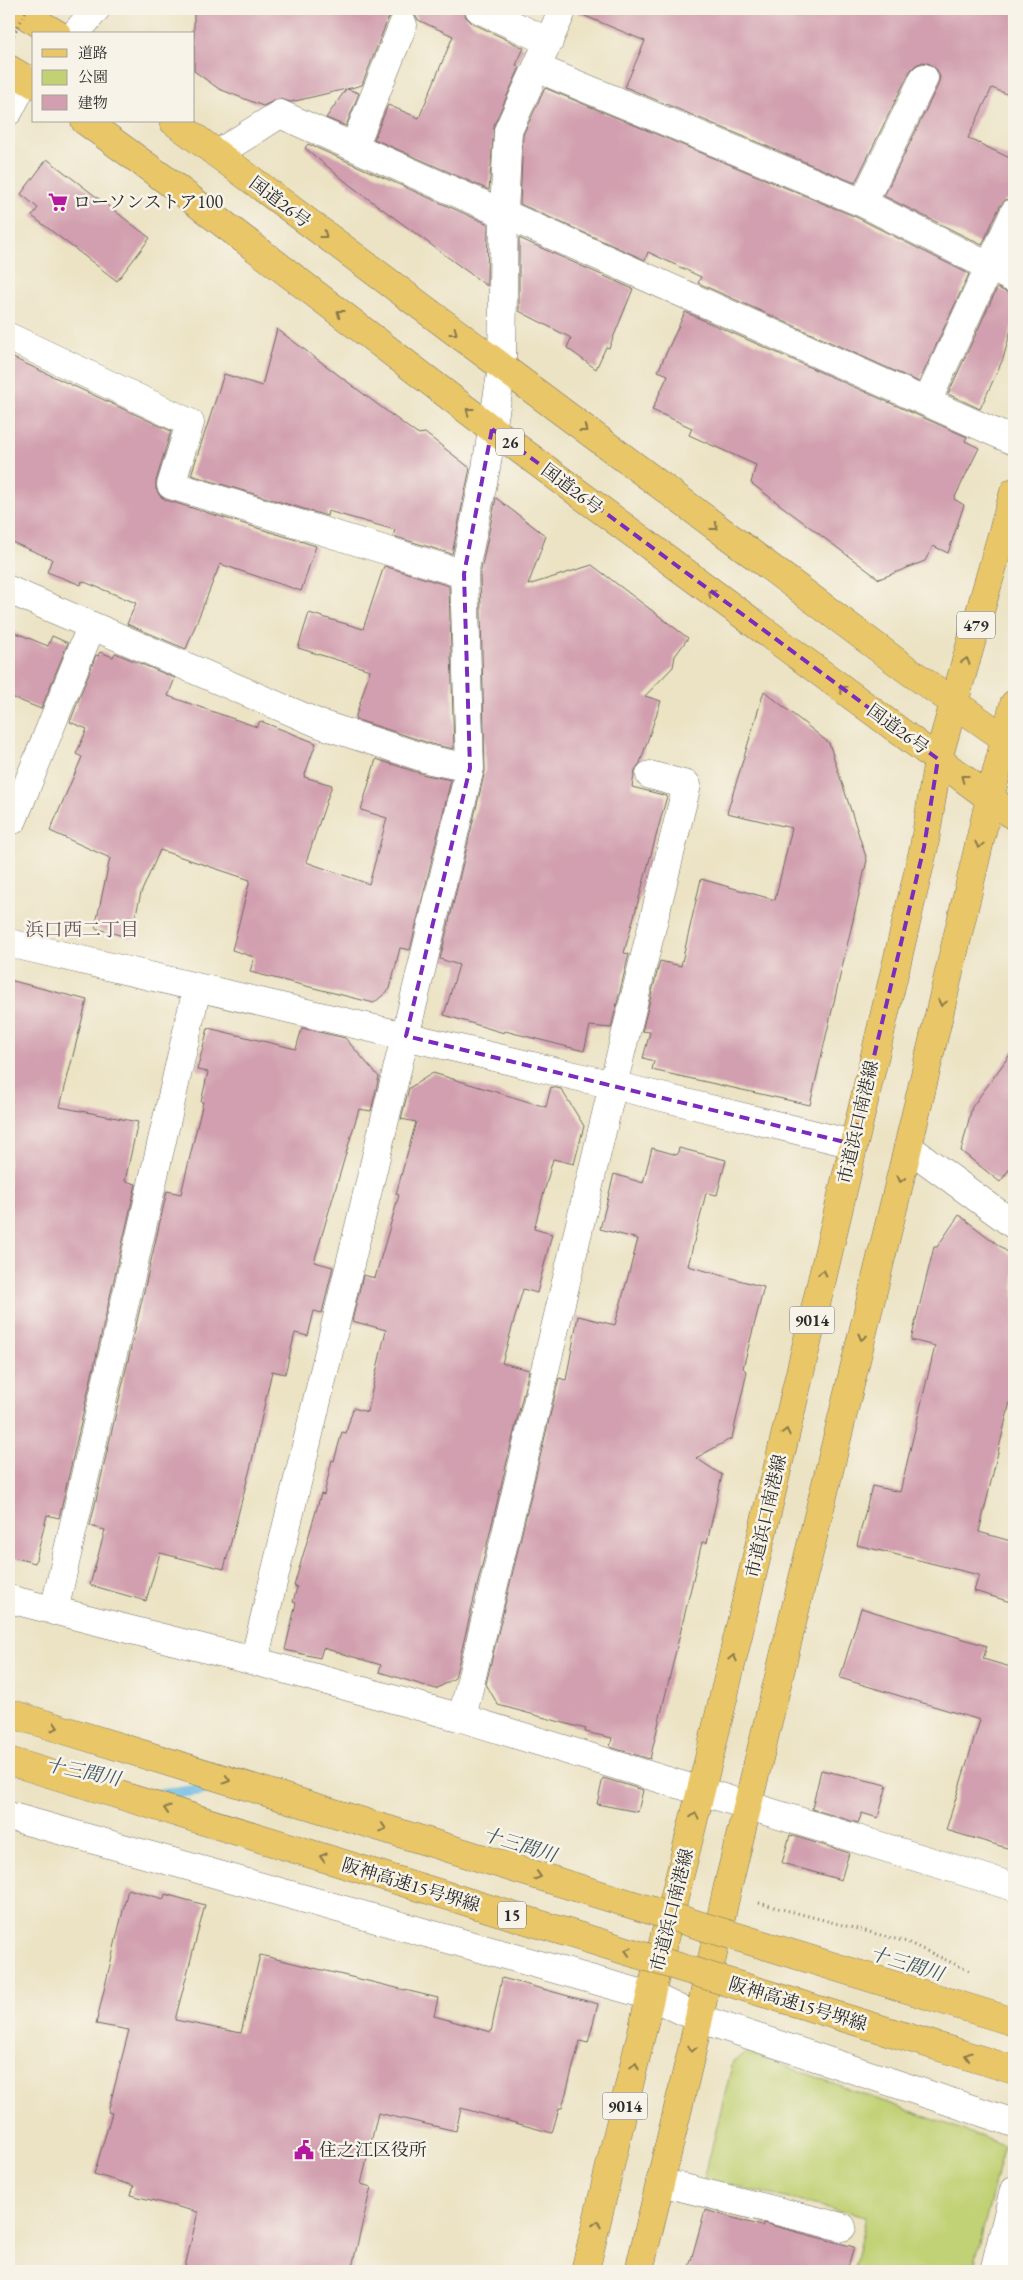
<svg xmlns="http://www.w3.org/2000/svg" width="1023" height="2280" font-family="'EB Garamond','Noto Serif JP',serif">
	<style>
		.green { fill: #c1d174; stroke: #767e50 }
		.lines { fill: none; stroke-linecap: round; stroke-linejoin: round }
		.stream { stroke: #67b9e3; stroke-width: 11 }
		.building { fill: #d19faf }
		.minor-casing { stroke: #6f6b61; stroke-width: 29 }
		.major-casing { stroke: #6f6b61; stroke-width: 29 }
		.highway-casing { stroke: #6f6b61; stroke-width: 29 }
		.path { stroke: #6f6b61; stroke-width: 3; stroke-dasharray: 1 4; stroke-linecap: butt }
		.minor { stroke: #fff; stroke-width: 28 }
		.major { stroke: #e9c769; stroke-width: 28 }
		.highway { stroke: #e9c769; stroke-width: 28 }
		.highway-bridge-casing { stroke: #6f6b61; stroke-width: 29; stroke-linecap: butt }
		.path-bridge { stroke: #6f6b61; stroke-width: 3; stroke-dasharray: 1 4; stroke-linecap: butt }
		.highway-bridge { stroke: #e9c769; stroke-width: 28 }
		.oneway { stroke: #8a794a }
		.marked { fill: none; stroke: #7b2cbf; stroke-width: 4; stroke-dasharray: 10 6; stroke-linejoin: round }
		.labels { text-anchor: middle; stroke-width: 5; stroke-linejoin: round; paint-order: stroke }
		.shield { fill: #f7f3e8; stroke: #686764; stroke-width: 1 }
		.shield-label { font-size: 16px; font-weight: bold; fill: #2b2b2b }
		.poi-label { font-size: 18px; fill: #2b2b2b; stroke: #f7f3e8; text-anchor: start }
		.street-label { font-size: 18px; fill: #2b2b2b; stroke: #f7f3e8 }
		.neighbourhood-label { font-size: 19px; fill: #655459; stroke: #f7f3e8 }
		.water-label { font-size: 19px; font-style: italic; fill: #3d5662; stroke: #f7f3e8 }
	</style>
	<rect width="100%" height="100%" fill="#f7f3e8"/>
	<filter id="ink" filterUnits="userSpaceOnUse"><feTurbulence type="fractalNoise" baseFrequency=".02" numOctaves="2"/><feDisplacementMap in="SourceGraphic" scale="10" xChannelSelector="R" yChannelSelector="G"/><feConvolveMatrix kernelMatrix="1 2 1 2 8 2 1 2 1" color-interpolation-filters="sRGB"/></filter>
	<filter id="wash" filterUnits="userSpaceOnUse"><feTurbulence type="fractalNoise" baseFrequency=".0096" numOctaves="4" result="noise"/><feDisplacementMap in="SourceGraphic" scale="20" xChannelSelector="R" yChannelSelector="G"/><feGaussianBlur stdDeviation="1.12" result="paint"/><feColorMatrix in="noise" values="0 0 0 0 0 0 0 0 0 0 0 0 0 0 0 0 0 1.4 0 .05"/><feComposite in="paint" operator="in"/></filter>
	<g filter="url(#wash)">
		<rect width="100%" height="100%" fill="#ece3c4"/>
		<!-- green -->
		<path class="green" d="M747,2052L1004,2145L973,2271H853L866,2217L704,2179L733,2061Z"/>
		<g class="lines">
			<!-- stream -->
			<path class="stream" d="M149,1796L225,1787"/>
		</g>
		<g id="blocks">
			<!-- building -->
			<path class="building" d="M194,9H464L466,17L472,23L524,48L516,65L520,67L494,125L489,190L374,139L388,105L419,118L453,36L418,20L415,15L408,10H400L393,13L388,19L362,85L347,89L359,93L346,126L326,118L346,89L291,102L278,99L263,106L219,89L194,71Z
				M578,9H1014V97L992,88L968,138L1014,160V198L1005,200L1000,206L982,245L884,196L938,85L940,77L937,70L930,64L923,62L916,65L910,71L855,183L625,87L645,41L578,13Z
				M545,88L856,217L969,274L919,382L698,283L701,277L648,252L645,260L520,204L523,135Z
				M308,144L488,224L487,286L351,186L305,148Z
				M47,159L150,238L117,281L32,216L38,208L21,194Z
				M519,238L633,289L609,348L606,347L596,369L567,348L571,338L519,311Z
				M997,288L1014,295V319L1003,359L980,409L948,394Z
				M685,312L967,437L965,441L979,448L954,499L964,505L948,553L933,546L925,561L879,579L751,483L756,465L689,435L692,428L652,410L668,375L658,371Z
				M277,329L417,434L425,433L470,468L452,554L393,536L395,530L328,511L327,516L191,475L224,374L262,386Z
				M9,356L171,431L156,481V489L160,496L166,500L316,546L301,591L220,564L186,649L127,624L136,603L82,581L81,585L47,572L52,559L9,541Z
				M496,498L546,536L528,585L592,565L688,638L675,656L673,667L645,696L661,701L640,763L635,770L632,787L667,796L624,953L629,954L611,1028L590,1026L584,1051L505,1031L504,1033L444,1015L459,965L440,959L485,771L480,575Z
				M384,566L449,586L454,749L435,745L355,719L370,670L298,648L309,613L363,629Z
				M9,630L48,646L52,636L68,643L41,709L9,696Z
				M100,652L113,657L115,653L175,678L168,696L257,727L260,721L316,743L304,777L332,785L306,862L369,884L387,818L361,810L376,759L426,775L451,780L410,950L400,948L390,989L374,1003L250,972L254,957L232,950L250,880L160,850L141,893L130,938L95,928L110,858L50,831L82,757L76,754L87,729L70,722L96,655L98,656Z
				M764,691L829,743L867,860L810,1105L652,1070L654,1061L643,1058L650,1032L642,1031L660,961L681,966L701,879L775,900L792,828L727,813Z
				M9,980L87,1000L60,1107L138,1122L125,1181L136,1184L59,1518L47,1515L35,1563L9,1556Z
				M208,1028L296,1049L302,1028L345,1038L379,1077L371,1111L359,1109L314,1262L333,1267L322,1313L314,1311L308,1336L295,1333L285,1374L272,1371L251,1465L224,1569L160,1553L146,1601L90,1585L105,1530L90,1526L167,1191L181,1194L203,1102H201L208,1072L197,1070Z
				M1014,1049V1163L1000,1182L961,1151L972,1107Z
				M433,1073L546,1107L551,1087L561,1089L584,1126L574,1164L553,1159L534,1229L552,1234L537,1293L523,1289L502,1363L529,1370L455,1678L436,1689L379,1672L381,1665L323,1648L320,1658L285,1650L296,1603L293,1602L297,1587L294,1586L321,1494L324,1495L332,1460L334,1461L342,1432L346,1433L353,1408L367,1412L386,1330L352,1321L363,1275L375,1278L399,1195L396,1194L416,1122L401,1119L409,1088Z
				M652,1148L677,1155L679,1148L726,1160L717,1195L706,1193L688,1266L764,1287L743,1368L747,1372L732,1438L696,1458L722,1475L707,1543L702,1542L650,1759L610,1747L612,1738L585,1732L586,1729L498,1705L486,1684L559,1378L566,1380L578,1316L615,1325L638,1239L600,1229L614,1174L643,1183Z
				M959,1215L1014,1257V1385L979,1532L1014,1542V1603L974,1591L979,1575L857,1545L872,1486L900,1492L935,1346L911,1340L934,1247H937Z
				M861,1608L987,1646L983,1659L1014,1668V1850L946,1830L980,1720L840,1678Z
				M821,1770L887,1785L878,1818L862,1813L858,1823L812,1809Z
				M603,1778L643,1790L638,1812L597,1804Z
				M790,1835L849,1853L841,1880L782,1863Z
				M128,1889L164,1899L165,1894L205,1905L175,2020L241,2033L260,1955L438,1998L434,2016L491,2032L502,1978L598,2004L588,2043L580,2041L562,2108H559L552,2133L461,2108L456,2131L378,2113L361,2184L371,2187L351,2271H184L198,2212L131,2195L134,2186L94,2174L112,2113L108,2112L129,2030L96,2024Z
				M705,2210L762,2226L763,2223L854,2247L847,2271H688Z"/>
		</g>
	</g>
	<g filter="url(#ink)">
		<use href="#blocks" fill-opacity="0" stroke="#6f6b61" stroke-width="1"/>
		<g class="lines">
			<defs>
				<path id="minor" d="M479,9L549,42
					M75,34L96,9
					M537,68L863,203L1014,279
					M9,111L26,78
					M354,147L403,25
					M217,154L280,114L1014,441
					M863,203L924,78
					M9,337L190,423L171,485L464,574
					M927,402L1014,213
					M9,590L320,724L431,760L470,768
					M13,820L91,627
					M9,943L613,1085L853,1144
					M908,1147L1014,1225
					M9,1599L254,1661L462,1718L1014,1887
					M54,1611L197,988
					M254,1661L470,768L464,574L486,468L502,368L504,212L508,131L563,9
					M462,1718L613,1085L687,785L650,775
					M9,1816L651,1996L698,2018L1014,2123
					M660,2182L842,2227
					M994,2271L1014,2190"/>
				<path id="major" d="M585,2271L664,1939L711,1750L924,847L938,759
					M639,2271L692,2050L727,1890L908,1147L990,798"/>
				<path id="highway" d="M15,9L57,34
					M9,69L34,84
					M85,121L170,183L492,429L1014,816
					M173,121L909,671L1014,745
					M938,759L1014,492
					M990,798L1014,704"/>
			</defs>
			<!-- minor casing -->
			<use href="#minor" class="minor-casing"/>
			<!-- major casing -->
			<use href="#major" class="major-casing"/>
			<!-- highway casing -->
			<use href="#highway" class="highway-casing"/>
			<!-- path -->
			<path class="path" d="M759,1903L907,1942L972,1972"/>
			<!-- minor -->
			<use href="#minor" class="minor"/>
			<!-- major -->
			<use href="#major" class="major"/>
			<!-- highway -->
			<use href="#highway" class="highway"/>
			<defs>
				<path id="highway-bridge" d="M9,1713L1014,2022
					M9,1761L1014,2070"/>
			</defs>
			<!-- highway-bridge casing -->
			<use href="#highway-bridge" class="highway-bridge-casing"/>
			<!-- path-bridge -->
			<path class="path-bridge" d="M9,44L27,9"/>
			<!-- highway-bridge -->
			<use href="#highway-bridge" class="highway-bridge"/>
		</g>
		<!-- one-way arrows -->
		<defs><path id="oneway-chevron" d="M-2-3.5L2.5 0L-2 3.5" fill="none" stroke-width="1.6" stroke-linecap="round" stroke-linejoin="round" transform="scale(1.25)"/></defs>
		<g class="oneway">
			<use href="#oneway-chevron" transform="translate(324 235) rotate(37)"/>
			<use href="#oneway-chevron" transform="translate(340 313) rotate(-143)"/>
			<use href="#oneway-chevron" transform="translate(454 332) rotate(37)"/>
			<use href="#oneway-chevron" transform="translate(469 411) rotate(-143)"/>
			<use href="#oneway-chevron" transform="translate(584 429) rotate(37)"/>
			<use href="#oneway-chevron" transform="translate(715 527) rotate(37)"/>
			<use href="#oneway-chevron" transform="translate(711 593) rotate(-143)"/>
			<use href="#oneway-chevron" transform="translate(966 661) rotate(-74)"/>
			<use href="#oneway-chevron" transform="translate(842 689) rotate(-144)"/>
			<use href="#oneway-chevron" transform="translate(964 778) rotate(-143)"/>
			<use href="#oneway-chevron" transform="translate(979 845) rotate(103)"/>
			<use href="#oneway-chevron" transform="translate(942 1003) rotate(103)"/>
			<use href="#oneway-chevron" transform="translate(901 1179) rotate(104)"/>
			<use href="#oneway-chevron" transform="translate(823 1273) rotate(-77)"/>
			<use href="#oneway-chevron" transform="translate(862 1337) rotate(104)"/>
			<use href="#oneway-chevron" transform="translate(786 1432) rotate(-77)"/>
			<use href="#oneway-chevron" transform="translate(733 1658) rotate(-77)"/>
			<use href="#oneway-chevron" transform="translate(55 1727) rotate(17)"/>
			<use href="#oneway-chevron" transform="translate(227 1780) rotate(17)"/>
			<use href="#oneway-chevron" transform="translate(167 1809) rotate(-163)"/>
			<use href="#oneway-chevron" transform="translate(695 1816) rotate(-75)"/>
			<use href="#oneway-chevron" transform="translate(383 1828) rotate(17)"/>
			<use href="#oneway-chevron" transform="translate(323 1857) rotate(-163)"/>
			<use href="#oneway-chevron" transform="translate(538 1876) rotate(17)"/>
			<use href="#oneway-chevron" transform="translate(628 1951) rotate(-163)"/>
			<use href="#oneway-chevron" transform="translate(692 2049) rotate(102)"/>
			<use href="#oneway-chevron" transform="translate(968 2056) rotate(-163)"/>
			<use href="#oneway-chevron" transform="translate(635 2066) rotate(-77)"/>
			<use href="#oneway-chevron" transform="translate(597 2224) rotate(-76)"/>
		</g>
	</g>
	<!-- marked area -->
	<path class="marked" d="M492,429L938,759L924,847L853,1144L406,1036L470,768L464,574Z"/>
	<!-- icons -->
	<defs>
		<symbol id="supermarket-bare" viewBox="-9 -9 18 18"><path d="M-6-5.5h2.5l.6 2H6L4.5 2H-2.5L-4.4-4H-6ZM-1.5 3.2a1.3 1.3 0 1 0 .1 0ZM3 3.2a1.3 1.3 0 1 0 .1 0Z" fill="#b5179e" stroke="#f7f3e8" stroke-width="2.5" paint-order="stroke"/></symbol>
		<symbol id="civic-bare" viewBox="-9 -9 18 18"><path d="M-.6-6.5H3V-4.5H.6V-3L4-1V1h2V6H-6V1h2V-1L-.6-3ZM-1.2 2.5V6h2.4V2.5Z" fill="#b5179e" stroke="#f7f3e8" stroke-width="2.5" paint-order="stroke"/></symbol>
	</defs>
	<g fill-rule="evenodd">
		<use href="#supermarket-bare" x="44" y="188" width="28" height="28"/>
		<use href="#civic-bare" x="290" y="2136" width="28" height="28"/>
	</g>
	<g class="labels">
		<!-- shield labels -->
		<g class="shield">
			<rect x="496" y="428.5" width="28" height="27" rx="4"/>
			<rect x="957" y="611.5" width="38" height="27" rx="4"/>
			<rect x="789.5" y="1306.5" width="45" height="27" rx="4"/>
			<rect x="498" y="1901.5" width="28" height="27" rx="4"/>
			<rect x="602.5" y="2092.5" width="45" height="27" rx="4"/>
		</g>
		<g class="shield-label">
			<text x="510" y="448">26</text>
			<text x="976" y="631">479</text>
			<text x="812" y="1326">9014</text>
			<text x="512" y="1921">15</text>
			<text x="625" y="2112">9014</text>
		</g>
		<!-- poi labels -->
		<g class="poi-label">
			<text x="73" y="208">ローソンストア100</text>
			<text x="319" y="2156">住之江区役所</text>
		</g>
		<!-- street labels -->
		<g class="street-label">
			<text transform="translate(280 202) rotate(37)" y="6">国道26号</text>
			<text transform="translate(572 489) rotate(37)" y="6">国道26号</text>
			<text transform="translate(898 729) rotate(36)" y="6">国道26号</text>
			<text transform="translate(858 1122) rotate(-77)" y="6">市道浜口南港線</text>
			<text transform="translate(766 1516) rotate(-77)" y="6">市道浜口南港線</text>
			<text transform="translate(411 1885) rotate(17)" y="6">阪神高速15号堺線</text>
			<text transform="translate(672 1910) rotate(-76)" y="6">市道浜口南港線</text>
			<text transform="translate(798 2004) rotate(17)" y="6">阪神高速15号堺線</text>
		</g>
		<!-- neighbourhood labels -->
		<g class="neighbourhood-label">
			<text x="82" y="936">浜口西二丁目</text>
		</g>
		<!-- water labels -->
		<g class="water-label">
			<text transform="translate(83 1771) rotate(12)" y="7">十三間川</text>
			<text transform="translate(520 1844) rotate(17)" y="7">十三間川</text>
			<text transform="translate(907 1963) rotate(17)" y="7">十三間川</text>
		</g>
	</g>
	<!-- margin -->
	<rect width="1023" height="2280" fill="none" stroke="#f7f3e8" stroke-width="30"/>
	<!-- legend -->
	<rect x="32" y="32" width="162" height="90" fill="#f7f3e8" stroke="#a5a39c"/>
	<rect x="42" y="49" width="25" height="8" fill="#e9c769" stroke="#a5a39c"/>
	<text x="78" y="58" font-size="15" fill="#2b2b2b">道路</text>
	<rect x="42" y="70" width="25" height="15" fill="#c1d174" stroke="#a5a39c"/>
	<text x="78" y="82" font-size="15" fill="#2b2b2b">公園</text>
	<rect x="42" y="95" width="25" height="15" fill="#d19faf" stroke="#a5a39c"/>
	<text x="78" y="108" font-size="15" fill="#2b2b2b">建物</text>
</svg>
